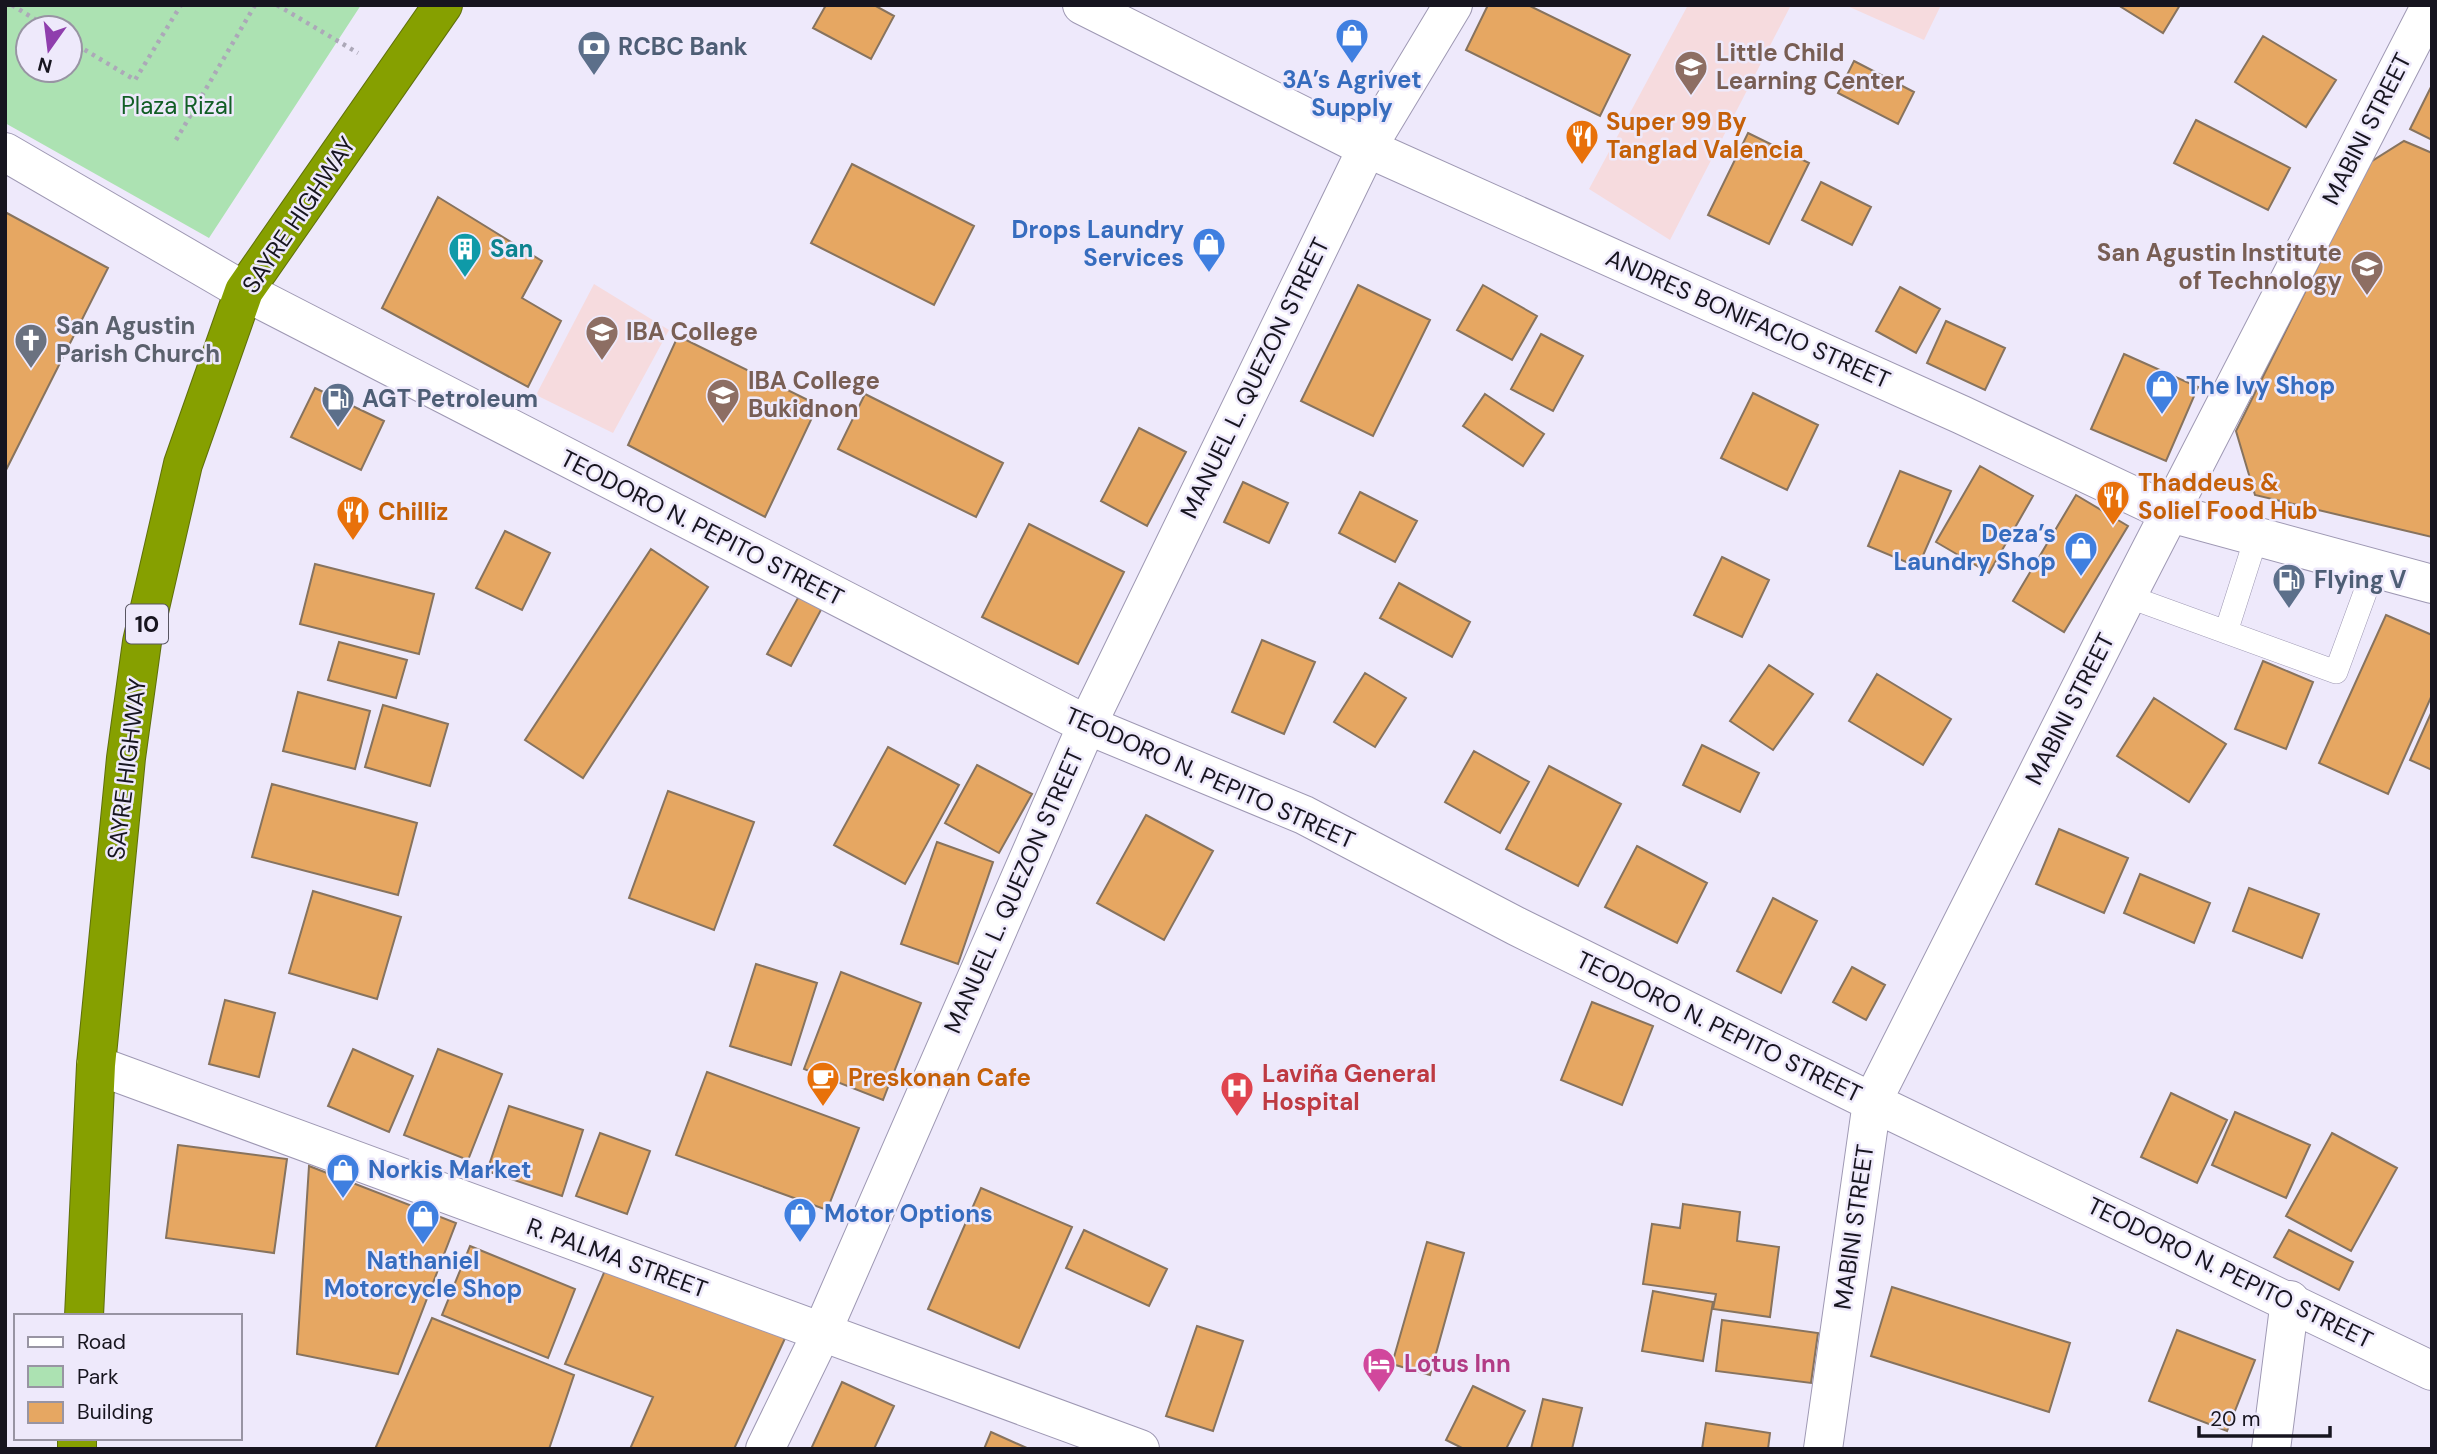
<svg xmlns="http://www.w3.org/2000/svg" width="2437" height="1454" font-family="'DM Sans',sans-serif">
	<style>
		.education { fill: #f6dbde }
		.green { fill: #ace2b2; fill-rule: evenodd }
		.building { fill: #e6a762; stroke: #87735e; stroke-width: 2 }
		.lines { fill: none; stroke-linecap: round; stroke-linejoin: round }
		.lane-casing { stroke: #9e98b3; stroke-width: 24 }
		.street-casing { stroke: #9e98b3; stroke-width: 40 }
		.secondary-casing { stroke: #9e98b3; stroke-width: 40 }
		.highway-casing { stroke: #5f6f0b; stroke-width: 40 }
		.path { stroke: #aca8b8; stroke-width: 4.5; stroke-dasharray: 3.5 5; stroke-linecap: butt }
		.lane { stroke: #fff; stroke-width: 23 }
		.street { stroke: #fff; stroke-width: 38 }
		.secondary { stroke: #fff; stroke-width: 38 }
		.highway { stroke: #86a000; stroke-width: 38 }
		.labels { text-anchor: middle; stroke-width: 5; stroke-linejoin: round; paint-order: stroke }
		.shield { fill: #eee9fb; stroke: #585561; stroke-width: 2 }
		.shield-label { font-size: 23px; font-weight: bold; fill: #17151f }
		.service-label { font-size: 24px; font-weight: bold; fill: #4e5e75; stroke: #eee9fb; text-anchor: start }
		.education-label { font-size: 24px; font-weight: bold; fill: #785e54; stroke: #eee9fb; text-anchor: start }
		.shop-label { font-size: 24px; font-weight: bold; fill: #366cbe; stroke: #eee9fb; text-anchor: start }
		.park-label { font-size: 24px; fill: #115e25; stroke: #eee9fb }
		.food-label { font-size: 24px; font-weight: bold; fill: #c56008; stroke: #eee9fb; text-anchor: start }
		.street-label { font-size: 24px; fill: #17151f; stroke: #eee9fb }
		.culture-label { font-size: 24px; font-weight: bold; fill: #0d838f; stroke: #eee9fb; text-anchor: start }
		.worship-label { font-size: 24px; font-weight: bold; fill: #5b616d; stroke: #eee9fb; text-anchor: start }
		.health-label { font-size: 24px; font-weight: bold; fill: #be3a42; stroke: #eee9fb; text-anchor: start }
		.hotel-label { font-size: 24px; font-weight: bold; fill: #b23c85; stroke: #eee9fb; text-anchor: start }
	</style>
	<rect width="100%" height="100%" fill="#eee9fb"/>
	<!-- education -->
	<path class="education" d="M1688,5H1791L1670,240L1589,189Z
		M1845,5H1941L1924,40Z
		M594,284L669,330L613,433L536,395Z"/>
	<!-- green -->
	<path class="green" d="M5,5H361L209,238L5,123ZM28,28H70V70H28Z"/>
	<!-- building -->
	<path class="building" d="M826,5H874L894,16L871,59L813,28Z
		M1488,5H1528L1630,55L1600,116L1466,50Z
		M2118,5H2180L2163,33Z
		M2263,36L2336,80L2306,127L2235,82Z
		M1854,61L1914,92L1898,124L1838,93Z
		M2432,85V140L2410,129Z
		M2196,120L2290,168L2268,210L2174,163Z
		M1748,133L1809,163L1769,244L1708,215Z
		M2404,141L2432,153V537L2255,495L2236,431L2369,163Z
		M852,164L974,226L934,305L811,243Z
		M1821,182L1871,207L1852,245L1802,220Z
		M438,197L542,261L522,298L561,321L528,387L382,308Z
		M5,212L108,268L5,472Z
		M1358,285L1430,320L1373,436L1301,401Z
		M1483,285L1537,316L1512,360L1457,330Z
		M1900,287L1940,309L1916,353L1876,331Z
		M1946,321L2005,348L1985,390L1927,363Z
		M1541,334L1583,356L1553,411L1511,389Z
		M678,336L818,405L765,517L628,445Z
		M2124,354L2198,387L2166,461L2091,429Z
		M315,388L384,421L361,470L291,437Z
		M1753,393L1818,425L1787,490L1721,458Z
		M865,394L1003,463L976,517L838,449Z
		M1485,394L1544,434L1523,466L1463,426Z
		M1139,428L1186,452L1147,526L1101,501Z
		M1980,466L2033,496L1989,573L1936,542Z
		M1900,471L1951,491L1918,567L1868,546Z
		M1243,482L1288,503L1269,543L1224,522Z
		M1360,492L1417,521L1395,562L1339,533Z
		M2076,495L2128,526L2064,632L2013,601Z
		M1029,524L1124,572L1078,664L982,617Z
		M505,531L550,553L522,610L476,588Z
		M651,549L708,587L583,778L525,740Z
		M1722,557L1769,580L1742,637L1694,615Z
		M315,564L434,594L419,654L300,624Z
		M1399,583L1470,622L1452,657L1380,618Z
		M799,596L822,608L791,666L767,654Z
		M2386,615L2432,635V695L2388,794L2319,763Z
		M1262,640L1315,662L1284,734L1232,712Z
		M339,642L407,660L396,698L328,680Z
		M2263,661L2313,682L2286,749L2235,729Z
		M1769,665L1813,694L1773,750L1730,721Z
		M1365,673L1406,698L1375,747L1334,722Z
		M1877,674L1951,719L1923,765L1849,721Z
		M298,692L370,711L355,769L283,751Z
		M2154,698L2226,744L2189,802L2117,756Z
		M383,705L448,724L430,786L365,767Z
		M2432,711V770L2410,760Z
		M1702,745L1759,773L1740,812L1683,785Z
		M888,747L959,785L905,884L834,845Z
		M1474,751L1529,782L1500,833L1445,802Z
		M977,765L1032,794L999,853L945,823Z
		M1549,766L1621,804L1578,886L1506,849Z
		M272,784L417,823L398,895L252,857Z
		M668,791L754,822L714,930L629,898Z
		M1146,815L1213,851L1164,940L1097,903Z
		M2059,829L2128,858L2104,913L2036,884Z
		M937,842L993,862L958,964L901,944Z
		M1637,846L1707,883L1677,943L1605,907Z
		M2140,874L2210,903L2194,943L2124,913Z
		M2249,888L2319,914L2302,958L2233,931Z
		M313,891L401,917L377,999L289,973Z
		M1773,898L1817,921L1781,993L1737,971Z
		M756,964L817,983L791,1065L730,1046Z
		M1852,967L1885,985L1866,1020L1833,1002Z
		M841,972L921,1003L883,1100L804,1069Z
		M225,1000L275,1013L259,1077L209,1064Z
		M1592,1002L1653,1026L1622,1105L1561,1080Z
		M353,1049L413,1076L389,1132L328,1106Z
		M438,1049L502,1074L468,1160L404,1135Z
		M707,1072L859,1128L827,1210L676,1155Z
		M2171,1093L2227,1120L2197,1183L2141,1157Z
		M509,1106L583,1130L562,1196L487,1171Z
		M2235,1112L2310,1145L2286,1198L2212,1165Z
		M600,1133L650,1151L627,1214L576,1196Z
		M2332,1133L2397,1168L2351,1251L2286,1216Z
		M178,1145L287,1159L274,1253L166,1238Z
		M309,1166L456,1223L398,1374L297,1354Z
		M981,1188L1072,1227L1019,1348L928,1309Z
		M1683,1204L1740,1212L1737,1241L1779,1247L1770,1317L1713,1309L1716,1294L1643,1284L1652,1224L1680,1228Z
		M1084,1230L1167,1269L1149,1306L1066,1268Z
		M2289,1230L2353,1262L2339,1290L2274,1257Z
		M1427,1242L1464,1253L1430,1375L1392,1364Z
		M470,1246L575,1289L548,1358L442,1315Z
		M609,1261L787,1334L734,1449H630L653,1397L565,1364Z
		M1892,1287L2070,1343L2049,1412L1871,1356Z
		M1653,1291L1713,1302L1703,1361L1642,1351Z
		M432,1318L574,1375L549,1449H375Z
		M1722,1320L1818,1333L1811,1383L1716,1371Z
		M1197,1326L1243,1341L1213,1431L1166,1416Z
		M2177,1330L2255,1360L2227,1431L2149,1401Z
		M842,1382L894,1406L874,1449H811Z
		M1473,1386L1525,1411L1506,1449H1464L1446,1440Z
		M1543,1399L1582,1408L1572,1449H1531Z
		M1706,1423L1770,1433L1768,1449H1702Z
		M991,1432L1029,1449H984Z"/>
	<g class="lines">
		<defs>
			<path id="lane" d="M2127,596L2336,672L2373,571
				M2226,632L2256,538"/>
			<path id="street" d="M1082,5L1367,148L1962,415L2170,513L2432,584
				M96,1065L1140,1449
				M2271,1449L2290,1300"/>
			<path id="secondary" d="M5,152L244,291L1087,725L1304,815L1516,926L1872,1102L2432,1371
				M765,1449L821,1334L1087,725L1367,148L1453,5
				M1823,1449L1872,1102L2127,596L2431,5"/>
			<path id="highway" d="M84,1316L96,1065L126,758L142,642L183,464L244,291L443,5
				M77,1449V1438"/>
		</defs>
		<!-- lane casing -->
		<use href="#lane" class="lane-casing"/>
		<!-- street casing -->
		<use href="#street" class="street-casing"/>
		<!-- secondary casing -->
		<use href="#secondary" class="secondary-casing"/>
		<!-- highway casing -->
		<use href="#highway" class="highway-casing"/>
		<!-- path -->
		<path class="path" d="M12,5L49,28
			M277,5L358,53
			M70,41L135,80L181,5
			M176,140L255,5"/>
		<!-- lane -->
		<use href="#lane" class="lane"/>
		<!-- street -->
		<use href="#street" class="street"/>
		<!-- secondary -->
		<use href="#secondary" class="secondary"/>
		<!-- highway -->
		<use href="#highway" class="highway"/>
	</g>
	<!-- icons -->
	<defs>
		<symbol id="shop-pin" viewBox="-11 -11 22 30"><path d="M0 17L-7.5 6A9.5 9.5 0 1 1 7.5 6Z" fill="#3f7fe0" stroke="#eee9fb"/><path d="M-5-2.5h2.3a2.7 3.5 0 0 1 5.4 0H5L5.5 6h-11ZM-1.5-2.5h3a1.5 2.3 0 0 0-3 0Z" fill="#fff"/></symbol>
		<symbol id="bank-pin" viewBox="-11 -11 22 30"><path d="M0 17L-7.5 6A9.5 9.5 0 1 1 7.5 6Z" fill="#5c6f8a" stroke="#eee9fb"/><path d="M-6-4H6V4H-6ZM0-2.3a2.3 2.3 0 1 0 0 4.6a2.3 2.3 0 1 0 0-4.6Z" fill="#fff"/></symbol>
		<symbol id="school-pin" viewBox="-11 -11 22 30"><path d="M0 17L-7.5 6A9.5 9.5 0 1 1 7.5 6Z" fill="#8d6e63" stroke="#eee9fb"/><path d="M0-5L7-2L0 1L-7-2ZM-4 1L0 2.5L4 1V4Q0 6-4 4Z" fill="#fff"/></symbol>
		<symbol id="restaurant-pin" viewBox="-11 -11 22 30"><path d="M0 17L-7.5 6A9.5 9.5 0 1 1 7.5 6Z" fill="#e8710a" stroke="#eee9fb"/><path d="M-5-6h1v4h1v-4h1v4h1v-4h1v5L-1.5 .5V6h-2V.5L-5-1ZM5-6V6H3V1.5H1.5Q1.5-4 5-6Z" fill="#fff"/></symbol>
		<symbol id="building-pin" viewBox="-11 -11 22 30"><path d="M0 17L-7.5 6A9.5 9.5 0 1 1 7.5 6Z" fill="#0f9aa8" stroke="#eee9fb"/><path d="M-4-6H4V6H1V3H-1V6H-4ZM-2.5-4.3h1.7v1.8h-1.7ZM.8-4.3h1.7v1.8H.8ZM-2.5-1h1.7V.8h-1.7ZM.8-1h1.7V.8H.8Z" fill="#fff"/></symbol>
		<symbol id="university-pin" viewBox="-11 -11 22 30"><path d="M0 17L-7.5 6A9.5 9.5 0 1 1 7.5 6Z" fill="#8d6e63" stroke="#eee9fb"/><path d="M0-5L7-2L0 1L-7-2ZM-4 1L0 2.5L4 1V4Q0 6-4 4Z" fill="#fff"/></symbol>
		<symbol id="church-pin" viewBox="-11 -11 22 30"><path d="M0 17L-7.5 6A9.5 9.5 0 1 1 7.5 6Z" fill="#6b7280" stroke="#eee9fb"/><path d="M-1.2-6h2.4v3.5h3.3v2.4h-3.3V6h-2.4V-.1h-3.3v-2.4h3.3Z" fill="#fff"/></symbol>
		<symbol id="fuel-pin" viewBox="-11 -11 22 30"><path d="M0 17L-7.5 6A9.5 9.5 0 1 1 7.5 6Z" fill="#5c6f8a" stroke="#eee9fb"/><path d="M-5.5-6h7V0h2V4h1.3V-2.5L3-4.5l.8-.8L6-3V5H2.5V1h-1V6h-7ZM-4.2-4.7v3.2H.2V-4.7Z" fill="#fff"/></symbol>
		<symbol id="cafe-pin" viewBox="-11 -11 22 30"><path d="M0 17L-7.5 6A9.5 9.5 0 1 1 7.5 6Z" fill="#e8710a" stroke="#eee9fb"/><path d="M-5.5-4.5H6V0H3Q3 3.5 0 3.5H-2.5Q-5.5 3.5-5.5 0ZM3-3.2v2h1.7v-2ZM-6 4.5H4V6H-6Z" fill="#fff"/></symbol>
		<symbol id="hospital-pin" viewBox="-11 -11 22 30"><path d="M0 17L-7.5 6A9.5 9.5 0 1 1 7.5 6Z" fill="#e0444e" stroke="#eee9fb"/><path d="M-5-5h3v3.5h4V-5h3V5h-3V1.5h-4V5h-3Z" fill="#fff"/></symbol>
		<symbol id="hotel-pin" viewBox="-11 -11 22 30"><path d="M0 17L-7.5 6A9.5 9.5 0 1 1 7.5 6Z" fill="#d1479c" stroke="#eee9fb"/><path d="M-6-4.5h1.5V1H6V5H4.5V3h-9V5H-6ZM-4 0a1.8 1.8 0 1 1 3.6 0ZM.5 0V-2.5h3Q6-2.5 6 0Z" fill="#fff"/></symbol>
	</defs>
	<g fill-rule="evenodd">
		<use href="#shop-pin" x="1333" y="16" width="38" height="52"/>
		<use href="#bank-pin" x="575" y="28" width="38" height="52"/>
		<use href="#school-pin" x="1672" y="48" width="38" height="52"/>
		<use href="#restaurant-pin" x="1563" y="117" width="38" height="52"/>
		<use href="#shop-pin" x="1190" y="225" width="38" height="52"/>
		<use href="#building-pin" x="446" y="230" width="38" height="52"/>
		<use href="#university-pin" x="2348" y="248" width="38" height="52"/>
		<use href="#university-pin" x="583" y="313" width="38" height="52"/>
		<use href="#church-pin" x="12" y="321" width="38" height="52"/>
		<use href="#shop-pin" x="2143" y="367" width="38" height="52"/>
		<use href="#university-pin" x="704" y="376" width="38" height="52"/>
		<use href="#fuel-pin" x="319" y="380" width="38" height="52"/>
		<use href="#restaurant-pin" x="2094" y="478" width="38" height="52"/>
		<use href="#restaurant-pin" x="334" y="493" width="38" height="52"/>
		<use href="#shop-pin" x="2062" y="529" width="38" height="52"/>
		<use href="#fuel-pin" x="2270" y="561" width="38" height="52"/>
		<use href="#cafe-pin" x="804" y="1059" width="38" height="52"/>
		<use href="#hospital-pin" x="1218" y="1069" width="38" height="52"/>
		<use href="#shop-pin" x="324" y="1151" width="38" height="52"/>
		<use href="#shop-pin" x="781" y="1195" width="38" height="52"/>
		<use href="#shop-pin" x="404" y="1197" width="38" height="52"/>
		<use href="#hotel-pin" x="1360" y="1345" width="38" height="52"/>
	</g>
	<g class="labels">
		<!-- shield labels -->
		<rect class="shield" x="126" y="604.5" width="42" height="39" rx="5"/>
		<g class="shield-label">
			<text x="147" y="632">10</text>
		</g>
		<!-- service labels -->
		<g class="service-label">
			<text x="618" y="55">RCBC Bank</text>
			<text x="362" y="407">AGT Petroleum</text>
			<text x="2314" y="588">Flying V</text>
		</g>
		<!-- education labels -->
		<g class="education-label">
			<text x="1716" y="61">Little Child<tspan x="1716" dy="28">Learning Center</tspan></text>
			<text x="2342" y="261" text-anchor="end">San Agustin Institute<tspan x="2342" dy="28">of Technology</tspan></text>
			<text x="626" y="340">IBA College</text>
			<text x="748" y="389">IBA College<tspan x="748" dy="28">Bukidnon</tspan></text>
		</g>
		<!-- shop labels -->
		<g class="shop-label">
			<text x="1352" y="88" text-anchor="middle">3A’s Agrivet<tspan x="1352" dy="28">Supply</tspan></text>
			<text x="1184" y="238" text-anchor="end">Drops Laundry<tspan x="1184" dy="28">Services</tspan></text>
			<text x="2186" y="394">The Ivy Shop</text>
			<text x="2056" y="542" text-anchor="end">Deza’s<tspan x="2056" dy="28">Laundry Shop</tspan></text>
			<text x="368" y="1178">Norkis Market</text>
			<text x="824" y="1222">Motor Options</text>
			<text x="423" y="1269" text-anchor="middle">Nathaniel<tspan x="423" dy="28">Motorcycle Shop</tspan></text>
		</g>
		<!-- park labels -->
		<g class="park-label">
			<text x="177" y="114">Plaza Rizal</text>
		</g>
		<!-- food labels -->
		<g class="food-label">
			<text x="1606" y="130">Super 99 By<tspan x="1606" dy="28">Tanglad Valencia</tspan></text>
			<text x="2138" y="491">Thaddeus &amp;<tspan x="2138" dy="28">Soliel Food Hub</tspan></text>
			<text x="378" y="520">Chilliz</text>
			<text x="848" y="1086">Preskonan Cafe</text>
		</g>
		<!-- street labels -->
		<g class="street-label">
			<text transform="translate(2367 129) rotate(-63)" y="8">MABINI STREET</text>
			<text transform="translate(299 215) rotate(-56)" y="8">SAYRE HIGHWAY</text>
			<text transform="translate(1748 319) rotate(24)" y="8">ANDRES BONIFACIO STREET</text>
			<text transform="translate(1255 378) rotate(-64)" y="8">MANUEL L. QUEZON STREET</text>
			<text transform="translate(702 528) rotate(27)" y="8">TEODORO N. PEPITO STREET</text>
			<text transform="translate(2070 709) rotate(-63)" y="8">MABINI STREET</text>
			<text transform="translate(127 769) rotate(-83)" y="8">SAYRE HIGHWAY</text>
			<text transform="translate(1210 778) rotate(24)" y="8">TEODORO N. PEPITO STREET</text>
			<text transform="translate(1014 891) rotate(-66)" y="8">MANUEL L. QUEZON STREET</text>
			<text transform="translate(1719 1027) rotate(26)" y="8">TEODORO N. PEPITO STREET</text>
			<text transform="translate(1854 1227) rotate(-82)" y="8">MABINI STREET</text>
			<text transform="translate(617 1258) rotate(20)" y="8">R. PALMA STREET</text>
			<text transform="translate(2230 1273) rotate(26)" y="8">TEODORO N. PEPITO STREET</text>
		</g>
		<!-- culture labels -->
		<g class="culture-label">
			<text x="490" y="257">San</text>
		</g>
		<!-- worship labels -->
		<g class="worship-label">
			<text x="56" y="334">San Agustin<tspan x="56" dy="28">Parish Church</tspan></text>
		</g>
		<!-- health labels -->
		<g class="health-label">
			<text x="1262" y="1082">Laviña General<tspan x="1262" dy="28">Hospital</tspan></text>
		</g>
		<!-- hotel labels -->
		<g class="hotel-label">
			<text x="1404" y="1372">Lotus Inn</text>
		</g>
	</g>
	<!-- border -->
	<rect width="2437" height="1454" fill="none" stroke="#17151f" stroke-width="14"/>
	<!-- legend -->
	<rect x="14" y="1314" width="228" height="126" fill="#eee9fb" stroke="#9894a3" stroke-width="2"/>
	<rect x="28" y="1337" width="35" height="10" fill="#ffffff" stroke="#9894a3" stroke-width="2"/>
	<text x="77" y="1349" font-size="21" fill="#17151f">Road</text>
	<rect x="28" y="1366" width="35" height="21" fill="#ace2b2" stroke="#9894a3" stroke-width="2"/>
	<text x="77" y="1384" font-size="21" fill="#17151f">Park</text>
	<rect x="28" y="1402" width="35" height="21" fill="#e6a762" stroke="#9894a3" stroke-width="2"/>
	<text x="77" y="1419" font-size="21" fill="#17151f">Building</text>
	<!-- north arrow -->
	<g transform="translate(49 49) rotate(194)"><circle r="33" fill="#eee9fb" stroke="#9894a3" stroke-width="2"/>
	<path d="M0-5L12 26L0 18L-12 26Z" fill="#8f3ead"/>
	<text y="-10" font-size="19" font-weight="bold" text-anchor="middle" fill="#17151f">N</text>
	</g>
	<!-- scale -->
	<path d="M2199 1426v10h131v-10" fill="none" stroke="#17151f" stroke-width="3.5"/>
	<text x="2210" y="1426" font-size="21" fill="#17151f" stroke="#eee9fb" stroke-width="5" paint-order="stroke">20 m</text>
</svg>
